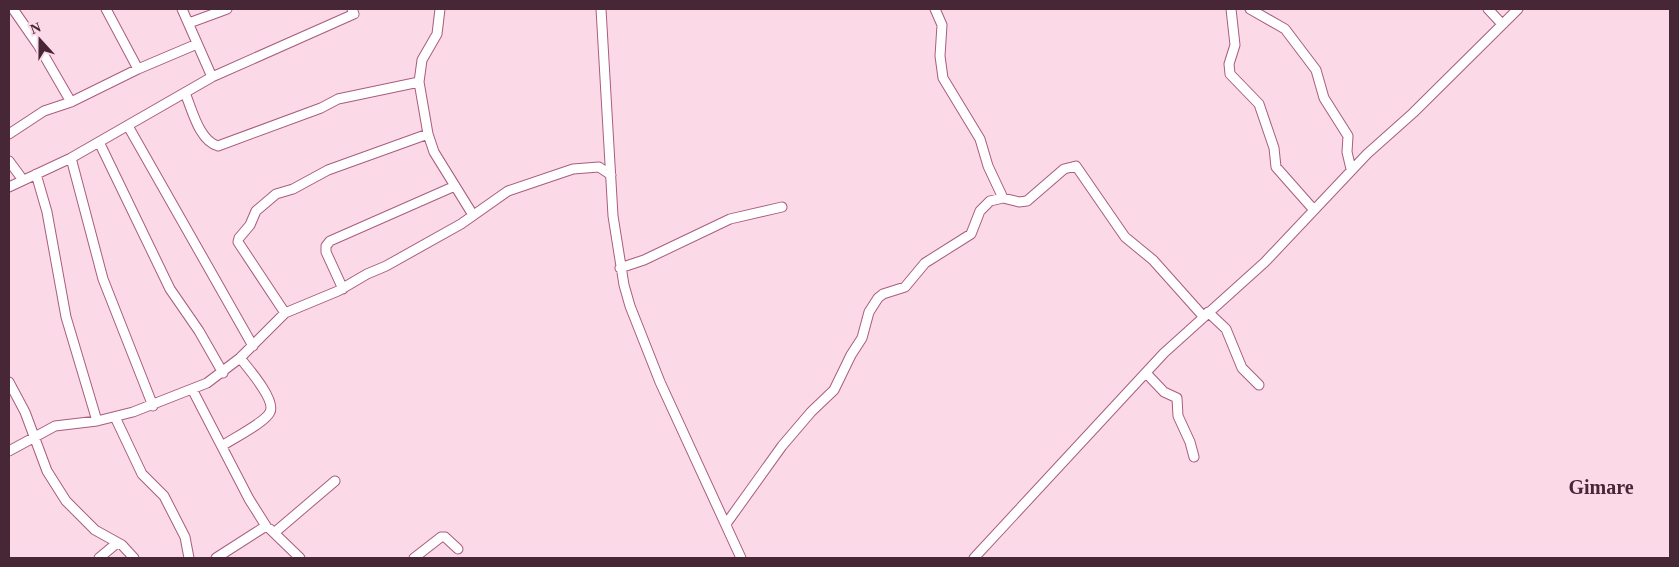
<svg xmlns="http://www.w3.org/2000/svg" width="1679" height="567" font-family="'Times New Roman',serif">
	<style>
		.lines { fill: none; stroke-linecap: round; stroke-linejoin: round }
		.minor-casing { stroke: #a85c80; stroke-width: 11 }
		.minor { stroke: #fff; stroke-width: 9 }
		.labels { text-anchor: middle; stroke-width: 4; stroke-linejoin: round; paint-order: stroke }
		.quarter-label { font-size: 20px; font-weight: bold; fill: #472635; stroke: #fcd9e7 }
	</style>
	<rect width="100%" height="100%" fill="#fcd9e7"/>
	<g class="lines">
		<defs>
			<path id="minor" d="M13,9L38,45L71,102
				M106,9L138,69
				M182,9L212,77
				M440,9L437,34L422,60L419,82L428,134L434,152L473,215
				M601,9L613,216L624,285L630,306L660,382L741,558
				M935,9L942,25L940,56L943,78L980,139L988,166L1003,198
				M1231,9L1235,45L1229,64L1230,74L1259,104L1274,148L1276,167L1314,210
				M1250,9L1285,29L1316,70L1324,98L1348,136L1347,152L1351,169
				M1488,9L1502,24
				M189,23L227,9
				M185,93C192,109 199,141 218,146L321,108L338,99L419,82
				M128,126L253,346
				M9,134L44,111L71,102L138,69L197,44
				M99,142L170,289L199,331L223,373
				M71,158L212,77L354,14L352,9
				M9,161L23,180
				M36,174L47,212L66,317L97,421
				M9,187L71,158L103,279L153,406
				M620,268L644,260L730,219L782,207
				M343,289L326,252V246L330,241L455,186
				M1208,312L1226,329L1242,368L1259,385
				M285,313L238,242L239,238L250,225L256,211L276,194L293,189L328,170L428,134
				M1146,373L1164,392L1177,398L1178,416L1190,442L1194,457
				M9,382L25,412L47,471L66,501L95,530L122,545L134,558
				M192,389L249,499L266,526L216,558
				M115,417L142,474L164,496L185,537L189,558
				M222,446C232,439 266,422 270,412C276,400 248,368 240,358
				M9,451L55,426L97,421L133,412L207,383L240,358L285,313L338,291L367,274L386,266L461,224L508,191L573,169L599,167L611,175
				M726,524L782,446L811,412L834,390L851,355L862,338L869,312L878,298L883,294L905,287L925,263L971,234L980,211L990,201L1003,198L1019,202L1027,201L1064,169L1076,166L1125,237L1153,260L1203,316
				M270,529L300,558
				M274,533L335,481
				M99,558L117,543
				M414,558L441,537H445L458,549
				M974,558L1164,353L1265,262L1367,154L1413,113L1518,9"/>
		</defs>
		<!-- minor casing -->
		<use href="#minor" class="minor-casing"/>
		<!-- minor -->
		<use href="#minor" class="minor"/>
	</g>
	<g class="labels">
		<!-- quarter labels -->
		<g class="quarter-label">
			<text x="1601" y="494">Gimare</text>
		</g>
	</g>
	<!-- border -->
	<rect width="1679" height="567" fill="none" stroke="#472635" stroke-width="20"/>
	<!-- north arrow -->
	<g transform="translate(40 40) rotate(339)" stroke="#fcd9e7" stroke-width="4" paint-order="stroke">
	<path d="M0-4L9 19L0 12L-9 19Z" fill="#472635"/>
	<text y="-8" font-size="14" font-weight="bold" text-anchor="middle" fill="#472635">N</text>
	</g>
</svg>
